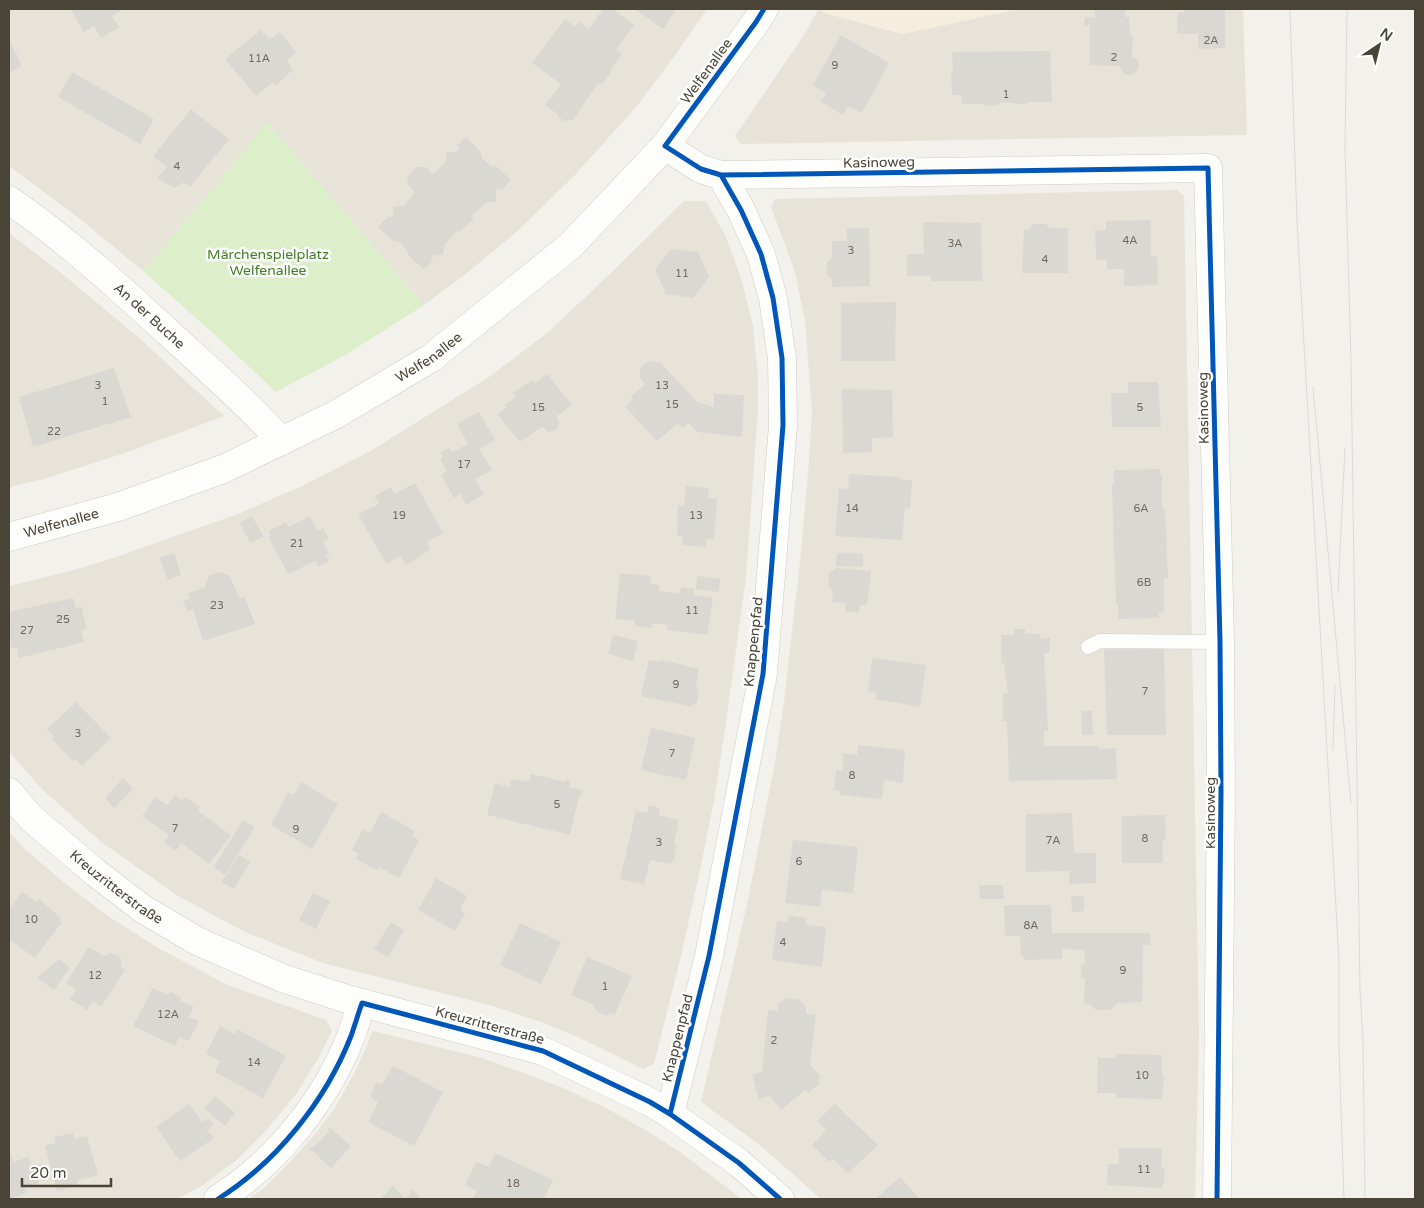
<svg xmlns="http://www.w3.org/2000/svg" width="1424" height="1208" font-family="'Varela Round',sans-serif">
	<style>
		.residential { fill: #e7e3d9 }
		.commercial { fill: #f5eede }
		.park { fill: #ddeecb }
		.building { fill: #dad8d3 }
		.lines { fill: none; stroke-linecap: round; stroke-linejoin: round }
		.service-casing { stroke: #ceccc6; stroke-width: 15 }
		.minor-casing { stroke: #ceccc6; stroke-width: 29 }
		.service { stroke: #fdfdfc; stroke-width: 14 }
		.minor { stroke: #fdfdfc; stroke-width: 28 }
		.tram { stroke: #dadad9; stroke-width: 1 }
		.cycleway-casing { stroke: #fff; stroke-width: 8 }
		.cycleway { stroke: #0057b8; stroke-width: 5 }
		.labels { text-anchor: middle; stroke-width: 5; stroke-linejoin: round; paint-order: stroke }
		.number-label { font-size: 11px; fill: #706a60 }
		.street-label { font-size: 14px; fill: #4a4437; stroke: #fff }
		.park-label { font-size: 14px; fill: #418025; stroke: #fff }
	</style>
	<rect width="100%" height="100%" fill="#f2f1ec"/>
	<!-- residential -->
	<path class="residential" d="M9,9H707L676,54L637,106L575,175L521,228L467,273L424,305L267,123L143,271L80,219L9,166Z
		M1019,9H1243L1247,135L741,144L735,136L804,35L818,10L902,34Z
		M1177,190L1184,196L1199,1034L1195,1199H821L761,1146L701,1102L748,900L775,762L784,702L801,552L809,460L812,412L805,321L795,272L771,207L775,199Z
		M684,201H706L725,235L741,278L753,326L758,376V410L746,577L725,730L714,800L699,875L680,960L654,1064L643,1069L580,1038L541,1022L489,1005L323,963L243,931L178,896L101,842L42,789L9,752V586L74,570L113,558L235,515L300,487L374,449L489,377L546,334L614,270Z
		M9,233L60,272L138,337L224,416L125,453L44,479L9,487Z
		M9,832L27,851L66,884L108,916L158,948L228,985L326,1020L332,1031L319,1057L297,1093L263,1134L238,1159L203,1185L177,1199H9Z
		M373,1031L482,1058L561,1087L604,1107L642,1128L680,1152L742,1199H248L263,1189L291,1161L316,1133L336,1106L357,1068Z"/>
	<!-- commercial -->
	<path class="commercial" d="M826,9H1019L902,34L824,13Z"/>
	<!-- park -->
	<path class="park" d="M267,122L424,305L347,354L276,392L212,332L143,271Z"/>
	<!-- building -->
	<path class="building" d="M70,9H124L112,16L119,27L101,38L94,26L84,32Z
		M603,9H612L634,25L616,50L623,55L621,57L620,56L611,69V73L602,84L598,83L573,120L565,121L558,117V114L545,105L561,84L532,63L565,19L575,27L579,22L589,29Z
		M635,9H676L663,29Z
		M1092,9H1125V17H1129L1130,36H1133L1132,56L1136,58L1139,64L1136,73L1131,75H1126L1122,71L1120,66L1090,65V25L1084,26L1085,17L1095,18V12Z
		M1184,9H1225V48L1198,49V34H1177L1178,12H1184Z
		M261,30L270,39L280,32L296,52L287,60L293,70L275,86L273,82L256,96L225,59Z
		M841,35L889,63L862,113L848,106L843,115L821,102L826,93L813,85Z
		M9,40L22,66L9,73Z
		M1050,51L1052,102H1028L1026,104H1015L1013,103L1001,102L998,105L987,106L983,104H962L961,95H952L951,73H953L952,52Z
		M72,72L154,119L140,144L58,97Z
		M191,109L229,139L190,187L184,182L174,188L157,178L167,167L153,156Z
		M466,137L481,152V157L491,166H496L511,180L502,190L499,188L496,191V202H487L471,216L474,218L460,232L458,230L444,245L443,255H435L430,260L432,262L423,269L408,255L407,250L399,242L393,241L378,227L388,217H393V206H404L415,192L408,185L407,177L416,167H426L433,174L446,162V152H456L460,148L457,146Z
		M1151,220V256H1157L1158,285L1124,286V269H1107V260H1096L1095,231L1106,230V221Z
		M923,222L981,223L982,281H931V276H907V254H924Z
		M1032,224H1046L1049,228H1068V273H1022L1024,229H1029Z
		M847,228H869L870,286L832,287V279L827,275V262L832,258V241H847Z
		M671,249L698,252L709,277L693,298L666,294L655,270Z
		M896,302L895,361H841V303Z
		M651,361L661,363L697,402L714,407V394L744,395L742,437L697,432L689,423L683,428L678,423L657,441L625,407L633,399L631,396L645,384L640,378V370L644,364Z
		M114,368L131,417L33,447L19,397Z
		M547,374L572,405L557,416L559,423L557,429L549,432L542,427L520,442L497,414L506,408L504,405L516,397L513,393L532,380L535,383Z
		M1128,382H1158L1161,427H1112L1111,393H1128Z
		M842,389L892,390L893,437L872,438V452L843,453Z
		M479,412L495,440L479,449L492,470L475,479L484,494L466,505L460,494L454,498L441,475L447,471L440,459L442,458L441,452L449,448L453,452L468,444L457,424Z
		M1160,469L1159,475L1162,474V509H1165L1168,578L1164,579V612L1159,613V618L1118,619V604H1116L1112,484H1114V470Z
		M849,474L899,477L900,479L912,480L910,509L905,508L902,540L835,536L839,488L848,489Z
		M415,483L443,533L427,542L431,549L406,565L400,556L386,564L358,514L379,504L375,496L391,487L395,494Z
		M686,486L709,488L708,498L717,499L714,539H706V547L682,545L683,537L677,536L678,505L684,506Z
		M252,516L264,537L250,543L240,523Z
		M310,516L318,531L323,528L329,539L323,542L329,553L326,555L329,561L318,567L315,561L288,574L269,538L271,536L269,531L286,522L289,527Z
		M174,553L181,575L168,580L160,558Z
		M837,553L863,554V567L836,566Z
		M836,568L871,571L867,605H860L859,613L845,611L846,603L832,602L833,590L828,586L829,573Z
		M220,572L230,576L239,598L245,597L255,624L203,641L193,609L187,611L183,601L190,598L188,593L205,587L207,580L210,575Z
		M620,573L651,576L650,584L660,585L659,591L680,594L681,587L694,589V595L713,598L707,635L667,630L668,625L653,623L652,628L635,626V621L615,619Z
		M697,576L720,579L719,592L696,589Z
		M73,598L76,608L82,607L86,629L81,630L84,642L19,658L17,648L12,649L9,636V625H11L9,612Z
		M1014,629H1025V634H1040V639L1050,638L1049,653H1044L1048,731H1044V746H1099V749L1116,748L1117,779L1009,781L1007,721H1003V693H1008L1004,663H1001V635H1014Z
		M613,635L638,641L633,661L608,654Z
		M1164,648L1166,735H1107L1104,650Z
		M872,658L926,665L920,707L875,699L876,693L868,692Z
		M649,660L661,662V660L699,669L696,687L699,692L697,702L692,705V707L641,696Z
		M76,702L111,738L82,766L76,759L73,761L52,739L55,737L47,729Z
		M1082,711H1092L1093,735H1082Z
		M651,728L695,738L686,780L641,770Z
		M858,745L905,750L903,783L884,780L882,799L840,795V791L834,790L836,770L843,771V753L857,755Z
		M531,774L566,782L567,779L570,780L569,787L583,790L581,797L579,796L570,835L487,815L495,783L510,787L511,779L529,782Z
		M123,778L133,789L114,808L105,798Z
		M301,782L338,804L312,849L271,825L288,792L294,795Z
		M175,795L182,800L185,797L200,807L198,811L231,835L209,864L181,843L176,851L164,843L169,835L142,816L156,797L167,805Z
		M649,805L660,808L659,815L679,820L674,843L676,847L674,860L670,864L650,860L644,884L620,879L636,811L647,813Z
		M381,812L415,831L413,836L419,840L399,878L379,867L378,871L356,859L359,854L352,850L363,829L370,833Z
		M1072,813L1074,853H1096V883L1069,884V871L1026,872V814Z
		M1165,815L1166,839H1163V863H1122V816Z
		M243,820L255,827L225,875L214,867Z
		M793,840L858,847L853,893L822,890L820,907L785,903Z
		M239,855L250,862L234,889L222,882Z
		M436,878L467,896L460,910L465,914L455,931L418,910Z
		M979,885H1003L1004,899H980Z
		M22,892L37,902L39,899L61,918L59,921L62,922L35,958L9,939V909Z
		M313,893L330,901L316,929L299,920Z
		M1071,896H1084V911L1072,912Z
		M1004,905H1051L1052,933H1150V945H1143L1142,1002L1118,1003L1110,1010H1096L1088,1004L1084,1003L1085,978H1081V963L1085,964L1084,950L1062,949V959L1026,960L1021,955L1020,936H1005Z
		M788,916L807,918L806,925L826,927L822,967L772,960L777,921L787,922Z
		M391,922L404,930L388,957L374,949Z
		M520,923L561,942L541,984L500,965Z
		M89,947L104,956L111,953L118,955L121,960V967L125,970L101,1007L93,1001L87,1010L70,999L76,989L66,983Z
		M587,957L632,976L615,1014L610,1013L606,1016L595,1010L594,1005L571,995Z
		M59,959L70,967L54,990L37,978Z
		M153,988L168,995L170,992L182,998L180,1001L194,1007L189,1017L199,1021L189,1041L179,1037L175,1046L133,1026Z
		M786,998L800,1000L806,1008V1014L816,1015L810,1064L821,1077L818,1080L820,1083L808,1093L805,1090L781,1110L770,1096L759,1099L752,1075L762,1072L768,1010L778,1011V1005Z
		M220,1026L235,1034L237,1029L286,1056L263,1098L215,1072L220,1061L206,1054Z
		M1118,1054L1162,1055V1074L1164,1076L1162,1099L1116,1098L1117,1093H1097L1098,1058H1114Z
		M393,1066L443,1092L414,1146L368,1122L378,1103L370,1096L377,1082L382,1085Z
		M215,1096L235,1113L225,1126L204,1109Z
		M189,1104L202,1122L208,1118L214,1125L207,1130L214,1138L180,1161L156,1127Z
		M835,1104L878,1145L848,1173L833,1159L829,1162L812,1145L826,1130L817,1121Z
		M329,1127L351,1146L331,1168L309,1148L311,1147L313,1148L330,1130L328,1128Z
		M73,1133L74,1139L87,1136L98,1175L77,1180L78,1185L57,1191L45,1146L56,1143L54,1137Z
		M1119,1148H1162L1161,1166L1165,1169L1164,1183L1161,1188L1107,1185L1108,1164H1119Z
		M9,1153H11L14,1162L28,1157L39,1183L24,1188L26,1193L9,1199Z
		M495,1153L553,1180L544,1199H473L477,1191L465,1185L476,1162L489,1167Z
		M900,1177L920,1199H875Z
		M393,1186L405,1198L413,1190L422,1199H380Z"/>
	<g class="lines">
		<defs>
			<path id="service" d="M1088,647L1100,641L1220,642"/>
			<g id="minor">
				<path d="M665,146L701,169L721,175L1208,168L1220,642L1221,792L1217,1199"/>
				<path id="s1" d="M9,200C67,240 120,288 172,336C209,370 247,403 281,441"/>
				<path id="s2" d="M9,537L118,507L223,469L335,415L431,358L570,246L665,146L756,22L764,9"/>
				<path id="s3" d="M9,792L31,818L96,873L143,909L199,942L282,978L347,999L543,1051L650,1102L670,1114L739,1163L780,1199"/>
				<path d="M670,1114L709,956L763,674L783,425L782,358L773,298L761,254L741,210L721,175"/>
				<path d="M218,1199C277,1162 326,1100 351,1036C355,1025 358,1014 362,1003"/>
			</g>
		</defs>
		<!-- service casing -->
		<use href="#service" class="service-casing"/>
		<!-- minor casing -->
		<use href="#minor" class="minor-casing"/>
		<!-- service -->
		<use href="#service" class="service"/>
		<!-- minor -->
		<use href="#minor" class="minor"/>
		<!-- tram -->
		<path class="tram" d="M1290,9L1297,221L1339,961V1049L1344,1199
			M1347,9L1345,148L1351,361L1360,991L1363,1040L1365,1199
			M1313,387L1351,803
			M1338,593L1345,448
			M1333,750L1335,685"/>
		<defs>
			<path id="cycleway" d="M764,9L756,22L665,146L701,169L721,175L1208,168L1220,642L1221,792L1217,1199
				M670,1114L709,956L763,674L783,425L782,358L773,298L761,254L741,210L721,175
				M218,1199C277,1162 326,1100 351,1036C355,1025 358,1014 362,1003L543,1051L650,1102L670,1114L739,1163L780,1199"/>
		</defs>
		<!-- cycleway casing -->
		<use href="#cycleway" class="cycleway-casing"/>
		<!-- cycleway -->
		<use href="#cycleway" class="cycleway"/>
	</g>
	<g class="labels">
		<!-- number labels -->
		<g class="number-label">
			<text x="1211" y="44">2A</text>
			<text x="1114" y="61">2</text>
			<text x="259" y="62">11A</text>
			<text x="835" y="69">9</text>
			<text x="1006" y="98">1</text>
			<text x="177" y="170">4</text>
			<text x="1130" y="244">4A</text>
			<text x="955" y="247">3A</text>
			<text x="851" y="254">3</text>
			<text x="1045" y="263">4</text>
			<text x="682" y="277">11</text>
			<text x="98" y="389">3</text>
			<text x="662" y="389">13</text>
			<text x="105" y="405">1</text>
			<text x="672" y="408">15</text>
			<text x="538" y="411">15</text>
			<text x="1140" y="411">5</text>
			<text x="54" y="435">22</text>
			<text x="464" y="468">17</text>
			<text x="852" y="512">14</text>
			<text x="1141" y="512">6A</text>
			<text x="399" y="519">19</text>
			<text x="696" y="519">13</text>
			<text x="297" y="547">21</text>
			<text x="1144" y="586">6B</text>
			<text x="217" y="609">23</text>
			<text x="692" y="614">11</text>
			<text x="63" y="623">25</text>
			<text x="27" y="634">27</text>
			<text x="676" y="688">9</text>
			<text x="1145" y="695">7</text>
			<text x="78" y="737">3</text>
			<text x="672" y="757">7</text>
			<text x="852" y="779">8</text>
			<text x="557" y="808">5</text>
			<text x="175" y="832">7</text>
			<text x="296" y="833">9</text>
			<text x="1145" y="842">8</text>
			<text x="1053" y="844">7A</text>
			<text x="659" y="846">3</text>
			<text x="799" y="865">6</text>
			<text x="31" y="923">10</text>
			<text x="1031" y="929">8A</text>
			<text x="783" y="946">4</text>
			<text x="1123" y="974">9</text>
			<text x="95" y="979">12</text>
			<text x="605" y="990">1</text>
			<text x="168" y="1018">12A</text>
			<text x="774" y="1044">2</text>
			<text x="254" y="1066">14</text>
			<text x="1142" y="1079">10</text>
			<text x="1144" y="1173">11</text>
			<text x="513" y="1187">18</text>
		</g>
		<!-- street labels -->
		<g class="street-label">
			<text transform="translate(706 71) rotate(-54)" y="5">Welfenallee</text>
			<text transform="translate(879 162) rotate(-1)" y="5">Kasinoweg</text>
			<text dy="5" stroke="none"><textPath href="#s1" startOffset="182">An der Buche</textPath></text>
			<text dy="5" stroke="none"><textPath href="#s2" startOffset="459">Welfenallee</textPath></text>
			<text transform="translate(1203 408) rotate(-91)" y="5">Kasinoweg</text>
			<text dy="5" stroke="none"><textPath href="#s2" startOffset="54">Welfenallee</textPath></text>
			<text transform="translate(753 642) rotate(-84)" y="5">Knappenpfad</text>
			<text transform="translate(1210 813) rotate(-90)" y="5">Kasinoweg</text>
			<text dy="5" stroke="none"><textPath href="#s3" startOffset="144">Kreuzritterstraße</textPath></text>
			<text transform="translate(490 1025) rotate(15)" y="5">Kreuzritterstraße</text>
			<text transform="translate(677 1038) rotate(-76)" y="5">Knappenpfad</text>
		</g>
		<!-- park labels -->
		<g class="park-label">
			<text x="268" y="259">Märchenspielplatz<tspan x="268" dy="16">Welfenallee</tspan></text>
		</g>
	</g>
	<!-- border -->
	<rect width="1424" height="1208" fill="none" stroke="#4a4437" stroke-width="20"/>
	<!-- north arrow -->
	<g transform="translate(1379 45) rotate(35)" stroke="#ffffff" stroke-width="4" paint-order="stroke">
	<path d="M0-4L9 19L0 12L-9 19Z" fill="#4a4437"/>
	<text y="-8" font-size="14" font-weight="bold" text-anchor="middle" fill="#4a4437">N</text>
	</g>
	<!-- scale -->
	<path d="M22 1178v8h89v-8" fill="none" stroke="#4a4437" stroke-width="2.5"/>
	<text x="30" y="1178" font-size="15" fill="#4a4437" stroke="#ffffff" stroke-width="4" paint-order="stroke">20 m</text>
</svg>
